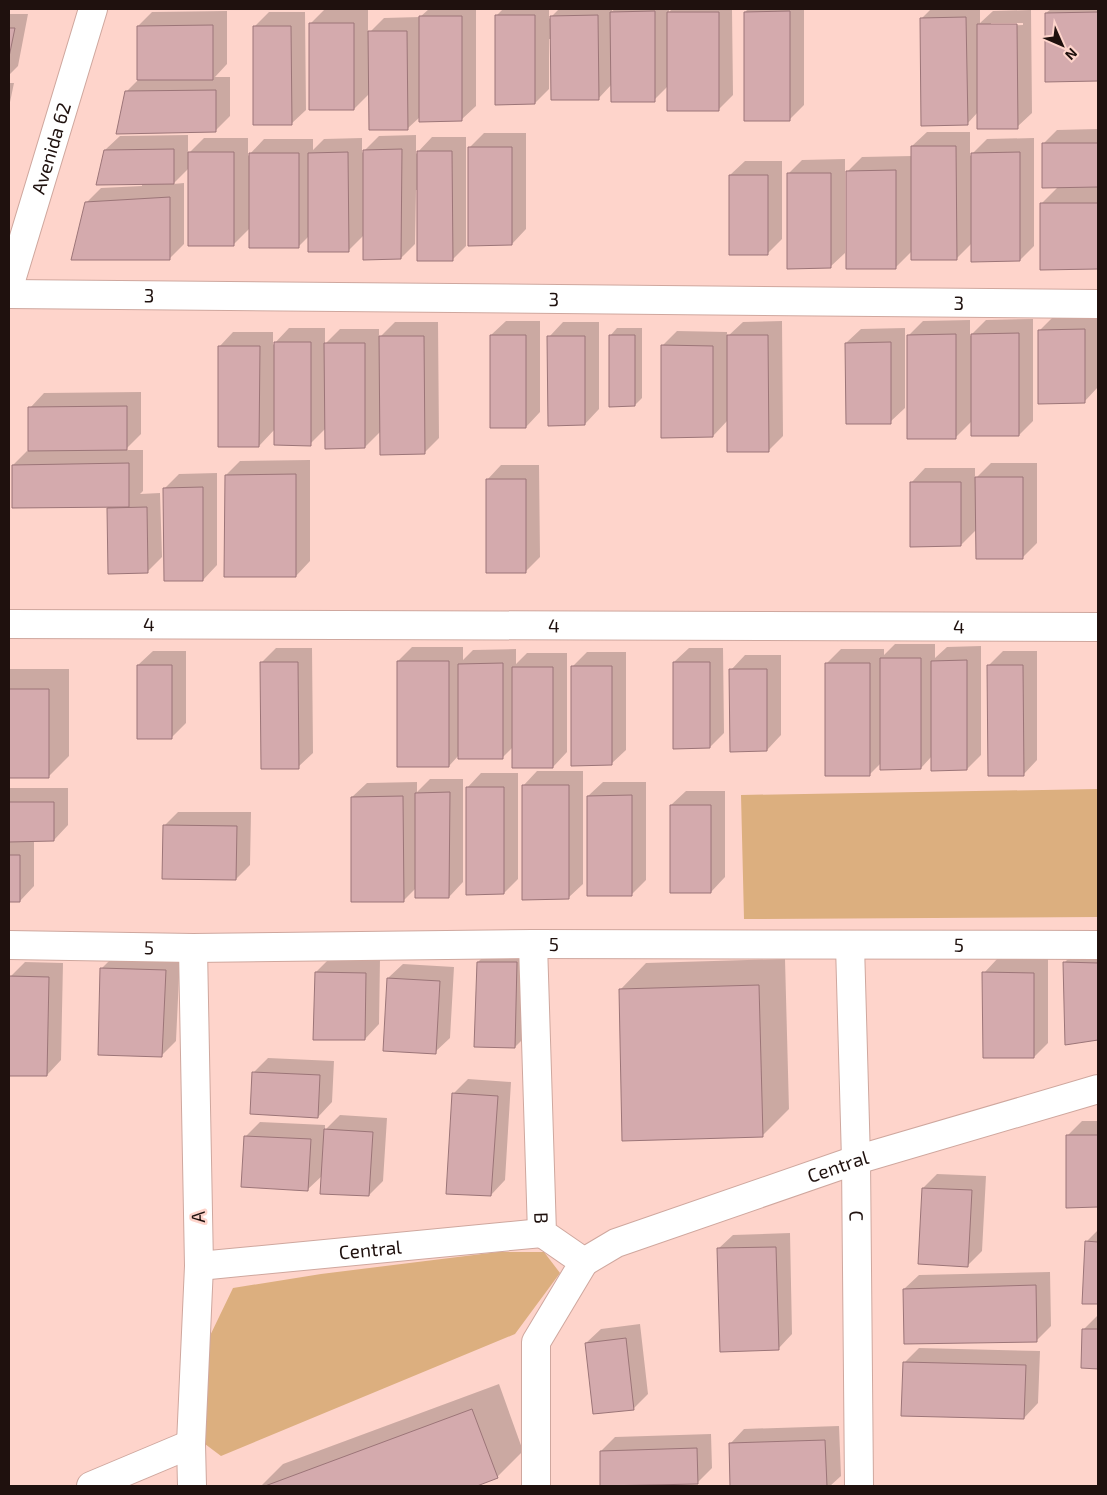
<svg xmlns="http://www.w3.org/2000/svg" width="1107" height="1495" font-family="'Exo 2',sans-serif">
	<style>
		.green { fill: #dcaf7f }
		.shadow { fill: #0003; fill-rule: evenodd }
		.building { fill: #d4aaad; stroke: #9c7578 }
		.lines { fill: none; stroke-linecap: round; stroke-linejoin: round }
		.minor-casing { stroke: #cfa79e; stroke-width: 30 }
		.minor { stroke: #fff; stroke-width: 28 }
		.labels { text-anchor: middle; stroke-width: 5; stroke-linejoin: round; paint-order: stroke }
		.street-label { font-size: 19px; fill: #1f110e; stroke: #fed4cb }
	</style>
	<rect width="100%" height="100%" fill="#fed4cb"/>
	<!-- green -->
	<path class="green" d="M1098,789V917L744,919L741,795Z
		M498,1252H544L560,1273L515,1334L221,1456L205,1444L206,1344L233,1288L321,1274Z"/>
	<!-- shadow -->
	<path class="shadow" d="M325,9H368V34L384,18L420,17L429,9H476V106L461,120L421,116L407,129L370,93L354,109L310,24Z
		M503,9H549V19L559,9H612V11L615,9H669V12L672,9H732L733,95L718,110L668,86L654,100L612,84L598,99L552,39H549V89L535,103L496,16Z
		M748,9H804V105L790,119L745,12Z
		M931,9H980V23L993,11L1031,10L1032,113L1017,127L978,112L967,124L921,19ZM991,23H1023V25L991,26Z
		M1051,9H1098V80L1046,81V13Z
		M227,11V64L215,77H230V116L215,131L126,92L138,80V26L152,12Z
		M269,12H305L306,110L291,124L254,27Z
		M9,14H28L18,66L9,75Z
		M9,83H14L9,107Z
		M1098,129V268H1041V204L1059,186L1043,144L1057,130Z
		M927,132H970V156L987,139L1034,138V246L1020,260L972,243L956,259L912,251L896,267L848,171L862,157L912,156V146Z
		M484,133H526V229L512,244L469,148Z
		M188,135V154L204,138H248V156L264,139H313V150L324,139L362,138V153L379,136L416,135V154L432,137H466V246L452,260L418,190H416L415,244L401,258L365,234L348,251L310,235L298,247L250,228L233,245L190,167L173,184L184,183V244L169,259L86,203L101,188L142,186V183L105,150L120,136Z
		M845,159V253L830,267L788,174L802,160Z
		M745,161H782V239L767,254L730,175Z
		M1054,316H1098V387L1084,402L1039,331Z
		M1033,319V421L1019,435L972,421L956,437L909,335L923,321L970,320V336L986,320Z
		M506,321H540V412L526,427L491,335Z
		M782,321L783,436L768,451L728,420L713,436L662,346L677,331L727,332V337L743,322Z
		M395,322H438L439,438L424,453L381,431L365,447L326,428L310,444L275,429L259,446L219,347L233,332H273V345L289,328H325V344L340,329H379V338Z
		M563,322H599V409L585,424L549,337Z
		M617,328H642V398L635,405L610,336Z
		M905,328V408L890,422L846,343L861,329Z
		M141,392V434L125,450H143V491L140,494L160,493L162,557L147,572L109,573L108,506L13,465L27,451H30V408L44,393Z
		M310,460V561L296,576L226,475L240,461Z
		M991,463H1037V543L1023,557L977,529L961,545L911,483L925,468H975V479Z
		M501,465H539L540,557L525,572L487,480Z
		M217,473V565L203,580L165,488L179,474Z
		M895,644H935V658L947,647L981,646V755L967,769L932,756L921,768L881,763L869,775L826,664L841,649H884V655Z
		M412,647H463V660L473,650L516,649V664L527,653H567V752L553,767L513,747L502,758L459,755L449,766L398,661Z
		M276,648H312L313,753L298,767L261,663Z
		M689,648H723L724,733L710,747L674,662Z
		M153,651H186V723L172,737L138,665Z
		M1003,651H1037V760L1023,775L988,666Z
		M587,652H626V750L611,764L573,666Z
		M745,655H781V735L767,750L731,670Z
		M9,669H69V756L48,777H9Z
		M537,771H583V884L568,898L523,786Z
		M481,773H518V879L504,893L467,788Z
		M430,779H463V882L449,897L416,888L403,901L352,797L367,783L417,782V792Z
		M603,782H646V880L632,894L588,796Z
		M9,788H68V825L54,840H34V886L20,901H9Z
		M686,791H725V877L711,892L671,805Z
		M178,812H251L250,865L236,879L164,826Z
		M1085,942H1098V1038L1066,1043L1064,963Z
		M492,948H531L529,1033L515,1047L478,962Z
		M116,954L180,956L176,1041L162,1055L102,968Z
		M330,958L380,959L379,1024L365,1039L316,972Z
		M998,958L1048,959V1043L1034,1057L984,973Z
		M785,959L789,1109L762,1136L620,990L646,963Z
		M25,962L63,963L61,1060L47,1075H9L10,977Z
		M403,964L454,967L450,1038L435,1052L388,978Z
		M268,1058L334,1061L332,1102L318,1117L254,1072Z
		M468,1079L511,1082L505,1180L491,1195L453,1094Z
		M340,1115L387,1118L383,1181L369,1195L323,1175L307,1190L246,1136L260,1122L325,1125V1130Z
		M1082,1121H1098V1206L1068,1207L1067,1136Z
		M937,1174L986,1176L982,1251L968,1265L923,1188Z
		M1098,1230V1303L1083,1302L1086,1242Z
		M790,1233L792,1334L778,1349L718,1249L733,1235Z
		M1050,1272L1051,1326L1037,1340L904,1289L919,1275Z
		M1098,1315V1367H1082L1083,1330Z
		M640,1324L648,1394L633,1409L586,1343L601,1329Z
		M919,1348L1040,1351L1038,1403L1024,1418L904,1363Z
		M499,1384L523,1451L497,1477L473,1486H261L283,1464Z
		M839,1426L841,1476L830,1486H731L730,1444L744,1429Z
		M711,1434L712,1468L698,1482L602,1486L601,1451L615,1437Z"/>
	<!-- building -->
	<path class="building" d="M655,11V102H611L610,12Z
		M790,11V121H744V12Z
		M667,12H719V111H667Z
		M1098,12V81L1045,82V13Z
		M495,15H535V104L495,105Z
		M598,15L599,100H551L550,16Z
		M419,16H462V121L419,122Z
		M966,17L968,125L921,126L920,18Z
		M309,23H354V110H309Z
		M977,24H1017L1018,129H977Z
		M213,25V80H137V26Z
		M253,26H291L292,125H253Z
		M9,28H15L9,57Z
		M368,31H407L408,130H369Z
		M216,90V132L116,134L125,91Z
		M1042,143H1098V187L1042,188Z
		M911,146H956L957,260H911Z
		M468,147H512V245L468,246Z
		M174,149V184L96,185L104,150Z
		M402,149L401,259L363,260V150Z
		M417,151H452L453,261H417Z
		M188,152H234V246H188Z
		M348,152L349,252H308V153Z
		M1020,152V261L971,262V153Z
		M249,153H299V248H249Z
		M896,170V269H846V171Z
		M787,173H831V268L787,269Z
		M729,175H768V255H729Z
		M170,197V260H71L85,202Z
		M1040,203H1098V269L1040,270Z
		M1085,329V403L1038,404V330Z
		M1019,333V436H971V334Z
		M956,334V439H907V335Z
		M490,335H526V428H490Z
		M609,335H635V406L609,407Z
		M727,335H768L769,452H727Z
		M379,336H424L425,454L380,455Z
		M547,336H585V425L548,426Z
		M274,342H311V446L274,445Z
		M891,342V424H846L845,343Z
		M324,343H365V448L325,449Z
		M661,345L713,346V437L661,438Z
		M218,346H260L259,447H218Z
		M127,406V450L28,451V407Z
		M129,463V507L12,508V465Z
		M296,474V577H224L225,475Z
		M975,477H1023V559H976Z
		M486,479H526V573H486Z
		M910,482H961V546L910,547Z
		M203,487V581H164L163,488Z
		M147,507L148,573L108,574L107,508Z
		M880,658H921V769L880,770Z
		M967,660V770L931,771V661Z
		M397,661H449V767H397Z
		M260,662H298L299,769H261Z
		M673,662H710V748L673,749Z
		M503,663V759H458V664Z
		M825,663H870V776H825Z
		M137,665H172V739H137Z
		M987,665H1023L1024,776H988Z
		M571,666H612V765L571,766Z
		M512,667H553V768H512Z
		M729,669H767V751L730,752Z
		M9,689H49V778H9Z
		M522,785H569V899L522,900Z
		M466,787H504V894L466,895Z
		M450,792L449,898H415V793Z
		M632,795V896H587V796Z
		M403,796L404,902H351V797Z
		M9,802H54V841L9,842Z
		M670,805H711V893H670Z
		M163,825L237,826L236,880L162,879Z
		M9,855H20V902H9Z
		M477,962H517L515,1048L474,1047Z
		M1063,962L1098,963V1040L1065,1045Z
		M100,968L166,970L162,1057L98,1055Z
		M315,972L366,973L365,1040H313Z
		M982,972L1034,973V1058H983Z
		M9,976L49,977L47,1076H9Z
		M387,978L440,981L436,1054L383,1051Z
		M759,985L763,1137L622,1141L619,989Z
		M252,1072L320,1075L318,1118L250,1114Z
		M452,1093L498,1096L491,1196L446,1194Z
		M324,1129L373,1132L369,1196L320,1194Z
		M1066,1135H1098V1207L1066,1208Z
		M244,1136L311,1139L308,1191L241,1187Z
		M922,1188L972,1190L968,1267L918,1264Z
		M1085,1241L1098,1242V1304H1082Z
		M776,1247L779,1350L720,1352L717,1248Z
		M1036,1285L1037,1342L904,1344L903,1289Z
		M1082,1329H1098V1369L1081,1368Z
		M626,1338L634,1410L593,1414L585,1343Z
		M903,1362L1026,1365L1024,1419L901,1416Z
		M472,1409L498,1478L477,1486H265Z
		M825,1440L827,1486H730L729,1443Z
		M697,1448L698,1484L600,1486V1451Z"/>
	<g class="lines">
		<defs>
			<g id="minor">
				<path id="s1" d="M9,287L93,9"/>
				<path id="s2" d="M9,294L1098,304"/>
				<path id="s3" d="M9,624L1098,627"/>
				<path id="s4" d="M533,944L542,1233L584,1262L536,1342V1486"/>
				<path id="s5" d="M9,945L193,948L533,944L1098,945"/>
				<path id="s6" d="M850,945L856,1160L859,1486"/>
				<path id="s7" d="M584,1262L616,1243L856,1160L1098,1089"/>
				<path id="s8" d="M199,1266L542,1233"/>
				<path d="M91,1486L191,1444"/>
				<path d="M192,1486L191,1444L199,1266L193,948"/>
			</g>
		</defs>
		<!-- minor casing -->
		<use href="#minor" class="minor-casing"/>
		<!-- minor -->
		<use href="#minor" class="minor"/>
	</g>
	<g class="labels">
		<!-- street labels -->
		<g class="street-label">
			<text dy="7" stroke="none"><textPath href="#s1" startOffset="145">Avenida 62</textPath></text>
			<text dy="7" stroke="none"><textPath href="#s2" startOffset="140">3</textPath></text>
			<text dy="7" stroke="none"><textPath href="#s2" startOffset="545">3</textPath></text>
			<text dy="7" stroke="none"><textPath href="#s2" startOffset="950">3</textPath></text>
			<text dy="7" stroke="none"><textPath href="#s3" startOffset="140">4</textPath></text>
			<text dy="7" stroke="none"><textPath href="#s3" startOffset="545">4</textPath></text>
			<text dy="7" stroke="none"><textPath href="#s3" startOffset="950">4</textPath></text>
			<text dy="7" stroke="none"><textPath href="#s5" startOffset="545">5</textPath></text>
			<text dy="7" stroke="none"><textPath href="#s5" startOffset="950">5</textPath></text>
			<text dy="7" stroke="none"><textPath href="#s5" startOffset="140">5</textPath></text>
			<text dy="7" stroke="none"><textPath href="#s7" startOffset="272">Central</textPath></text>
			<text dy="7" stroke="none"><textPath href="#s6" startOffset="271">C</textPath></text>
			<text transform="translate(198 1217) rotate(-91)" y="7">A</text>
			<text dy="7" stroke="none"><textPath href="#s4" startOffset="274">B</textPath></text>
			<text dy="7" stroke="none"><textPath href="#s8" startOffset="172">Central</textPath></text>
		</g>
	</g>
	<!-- border -->
	<rect width="1107" height="1495" fill="none" stroke="#1f110e" stroke-width="20"/>
	<!-- north arrow -->
	<g transform="translate(1062 45) rotate(135)" stroke="#fed4cb" stroke-width="4" paint-order="stroke">
	<path d="M0-4L9 19L0 12L-9 19Z" fill="#1f110e"/>
	<text y="-8" font-size="14" font-weight="bold" text-anchor="middle" fill="#1f110e">N</text>
	</g>
</svg>
